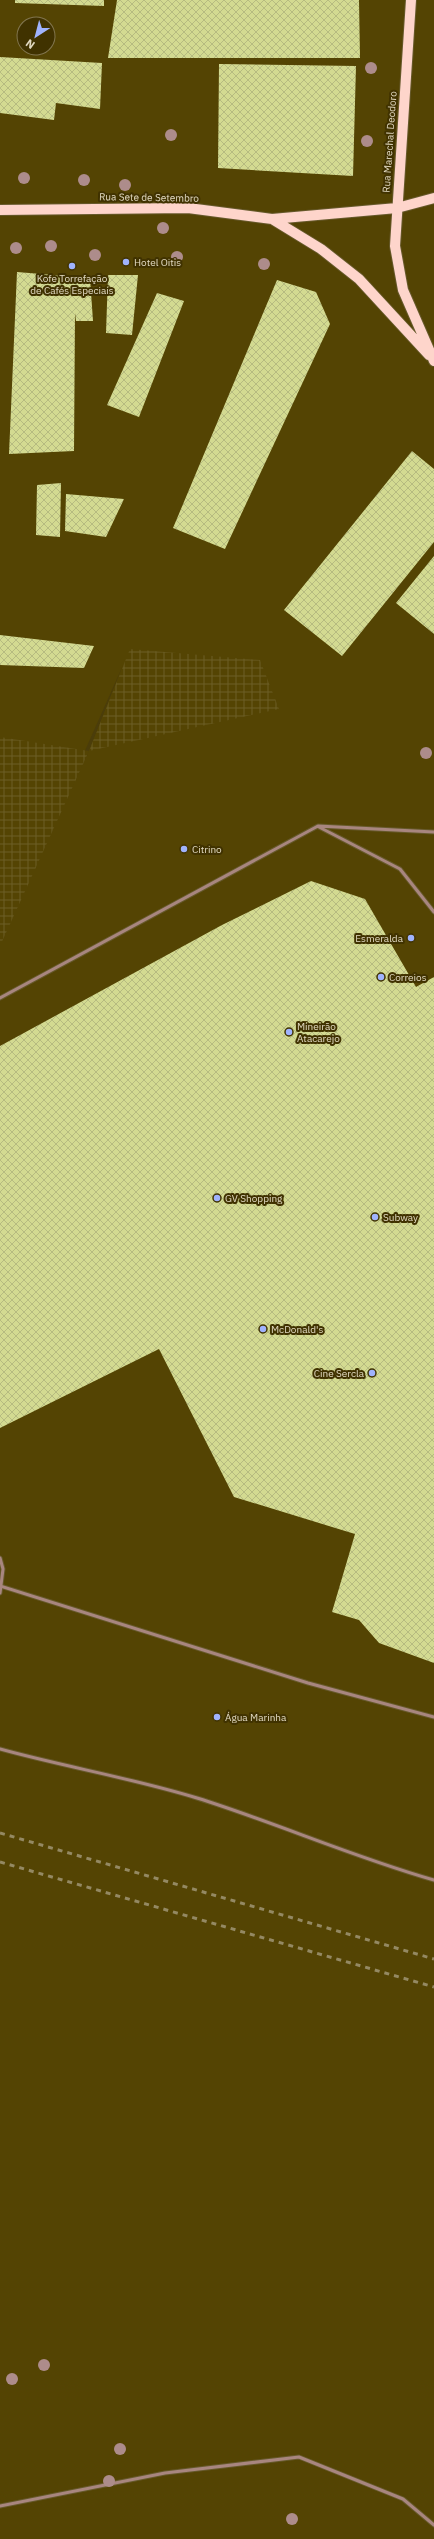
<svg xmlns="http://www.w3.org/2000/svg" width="434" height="2539" font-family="'IBM Plex Sans',sans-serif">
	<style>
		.built { fill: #544403; fill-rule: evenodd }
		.industrial { fill: url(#industrial-grid) }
		.building { fill: url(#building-cross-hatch) }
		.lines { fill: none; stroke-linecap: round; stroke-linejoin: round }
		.lane-casing { stroke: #66592b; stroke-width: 5 }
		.primary-casing { stroke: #66592b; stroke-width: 12 }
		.lane { stroke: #a8867f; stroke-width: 3 }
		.primary { stroke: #fed5cb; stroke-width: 10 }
		.rail { stroke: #948963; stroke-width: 3; stroke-dasharray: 5 5; stroke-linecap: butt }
		.tree { fill: #ad8c8b }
		.poi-dot { fill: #a0b3fd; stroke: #403200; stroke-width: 1.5 }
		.labels { text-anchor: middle; stroke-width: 4; stroke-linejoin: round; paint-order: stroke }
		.street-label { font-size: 10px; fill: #e2dac2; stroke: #403200 }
		.poi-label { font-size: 10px; fill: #e2dac2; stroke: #403200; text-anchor: start }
	</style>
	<defs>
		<pattern id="industrial-grid" width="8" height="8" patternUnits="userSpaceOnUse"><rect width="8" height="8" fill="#544403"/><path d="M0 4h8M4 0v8" fill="none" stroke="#6c5e26"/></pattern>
		<pattern id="building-cross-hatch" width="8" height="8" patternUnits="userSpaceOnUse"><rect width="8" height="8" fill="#d3da91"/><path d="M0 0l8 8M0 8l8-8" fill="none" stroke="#b6bb80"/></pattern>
	</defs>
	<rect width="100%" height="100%" fill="#4b3d0a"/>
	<!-- built -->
	<path class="built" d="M0,0H434V2539H0ZM24,24H48V48H24ZM123,665L89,751L16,906Z"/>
	<!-- industrial -->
	<path class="industrial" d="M130,649L260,660L279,709L89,751L0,946V737L89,751Z"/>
	<!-- building -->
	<path class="building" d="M15,0H104V6L15,3Z
		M117,0H359L360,58H108Z
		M0,57L102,63L100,109L56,103L54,120L0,113Z
		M219,64L356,66L353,176L218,168Z
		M17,272L90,278L93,321H76L75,313L74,451L9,454Z
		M108,275H138L132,335L106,333Z
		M277,280L316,292L330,324L225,549L173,528Z
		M157,293L184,301L139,417L107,405Z
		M412,451L434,469V542L342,656L284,610Z
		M61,483L60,537L36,535L37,485Z
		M66,494L124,499L106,537L65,531Z
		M434,556V634L396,603Z
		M0,635L94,646L84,668L0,665Z
		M311,881L365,899L416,987L434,977V1663L379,1643L359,1620L332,1612L355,1534L234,1497L159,1349L0,1428V1046L222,925Z"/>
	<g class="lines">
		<defs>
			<path id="lane" d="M319,827L400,869L434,912
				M0,998L318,826L434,832
				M0,1558L3,1569L0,1593
				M0,1586L308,1683L434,1717
				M0,1749C65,1767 132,1778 197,1798C277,1823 353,1857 434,1880
				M0,2506L165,2473L299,2457L403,2499L434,2525"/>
			<path id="primary" d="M411,0L395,246L403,290L434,361
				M0,210L188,208L272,219L397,208L434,198
				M272,219L321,249L359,279L429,355"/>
		</defs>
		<!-- lane casing -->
		<use href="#lane" class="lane-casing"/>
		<!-- primary casing -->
		<use href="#primary" class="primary-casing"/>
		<!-- lane -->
		<use href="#lane" class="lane"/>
		<!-- primary -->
		<use href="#primary" class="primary"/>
		<!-- rail -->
		<path class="rail" d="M0,1833L434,1959
			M0,1862L434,1987"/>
	</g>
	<!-- trees -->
	<g class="tree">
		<circle cx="371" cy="68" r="6"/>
		<circle cx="171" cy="135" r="6"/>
		<circle cx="367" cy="141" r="6"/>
		<circle cx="24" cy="178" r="6"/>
		<circle cx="84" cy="180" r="6"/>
		<circle cx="125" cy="185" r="6"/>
		<circle cx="163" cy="228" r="6"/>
		<circle cx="51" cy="246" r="6"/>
		<circle cx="16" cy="248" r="6"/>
		<circle cx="95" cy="255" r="6"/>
		<circle cx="177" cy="257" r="6"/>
		<circle cx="264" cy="264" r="6"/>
		<circle cx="426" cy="753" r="6"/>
		<circle cx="44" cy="2365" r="6"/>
		<circle cx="12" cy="2379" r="6"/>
		<circle cx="120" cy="2449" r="6"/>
		<circle cx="109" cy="2481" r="6"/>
		<circle cx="292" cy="2519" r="6"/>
	</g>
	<!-- markers -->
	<g class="poi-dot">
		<circle cx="126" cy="262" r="4"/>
		<circle cx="72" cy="266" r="4"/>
		<circle cx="184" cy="849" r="4"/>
		<circle cx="411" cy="938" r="4"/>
		<circle cx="381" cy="977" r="4"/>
		<circle cx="289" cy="1032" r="4"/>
		<circle cx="217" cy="1198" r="4"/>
		<circle cx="375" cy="1217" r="4"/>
		<circle cx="263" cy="1329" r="4"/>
		<circle cx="372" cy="1373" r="4"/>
		<circle cx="217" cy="1717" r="4"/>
	</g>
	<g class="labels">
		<!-- street labels -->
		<g class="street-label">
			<text transform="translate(389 142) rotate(-86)" y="4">Rua Marechal Deodoro</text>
			<text transform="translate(149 197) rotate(1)" y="4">Rua Sete de Setembro</text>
		</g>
		<!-- poi labels -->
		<g class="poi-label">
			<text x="134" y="266">Hotel Oitis</text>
			<text x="72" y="282" text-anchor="middle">Kofe Torrefação<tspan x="72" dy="12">de Cafés Especiais</tspan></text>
			<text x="192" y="853">Citrino</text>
			<text x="403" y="942" text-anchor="end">Esmeralda</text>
			<text x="389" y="981">Correios</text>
			<text x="297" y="1030">Mineirão<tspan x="297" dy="12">Atacarejo</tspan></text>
			<text x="225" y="1202">GV Shopping</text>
			<text x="383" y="1221">Subway</text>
			<text x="271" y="1333">McDonald's</text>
			<text x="364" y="1377" text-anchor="end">Cine Sercla</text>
			<text x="225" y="1721">Água Marinha</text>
		</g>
	</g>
	<!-- north arrow -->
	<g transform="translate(36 36) rotate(216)"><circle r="19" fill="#403200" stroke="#81754e"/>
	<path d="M0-3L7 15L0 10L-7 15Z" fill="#a0b3fd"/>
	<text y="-6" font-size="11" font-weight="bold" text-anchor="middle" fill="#e2dac2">N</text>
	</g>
</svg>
